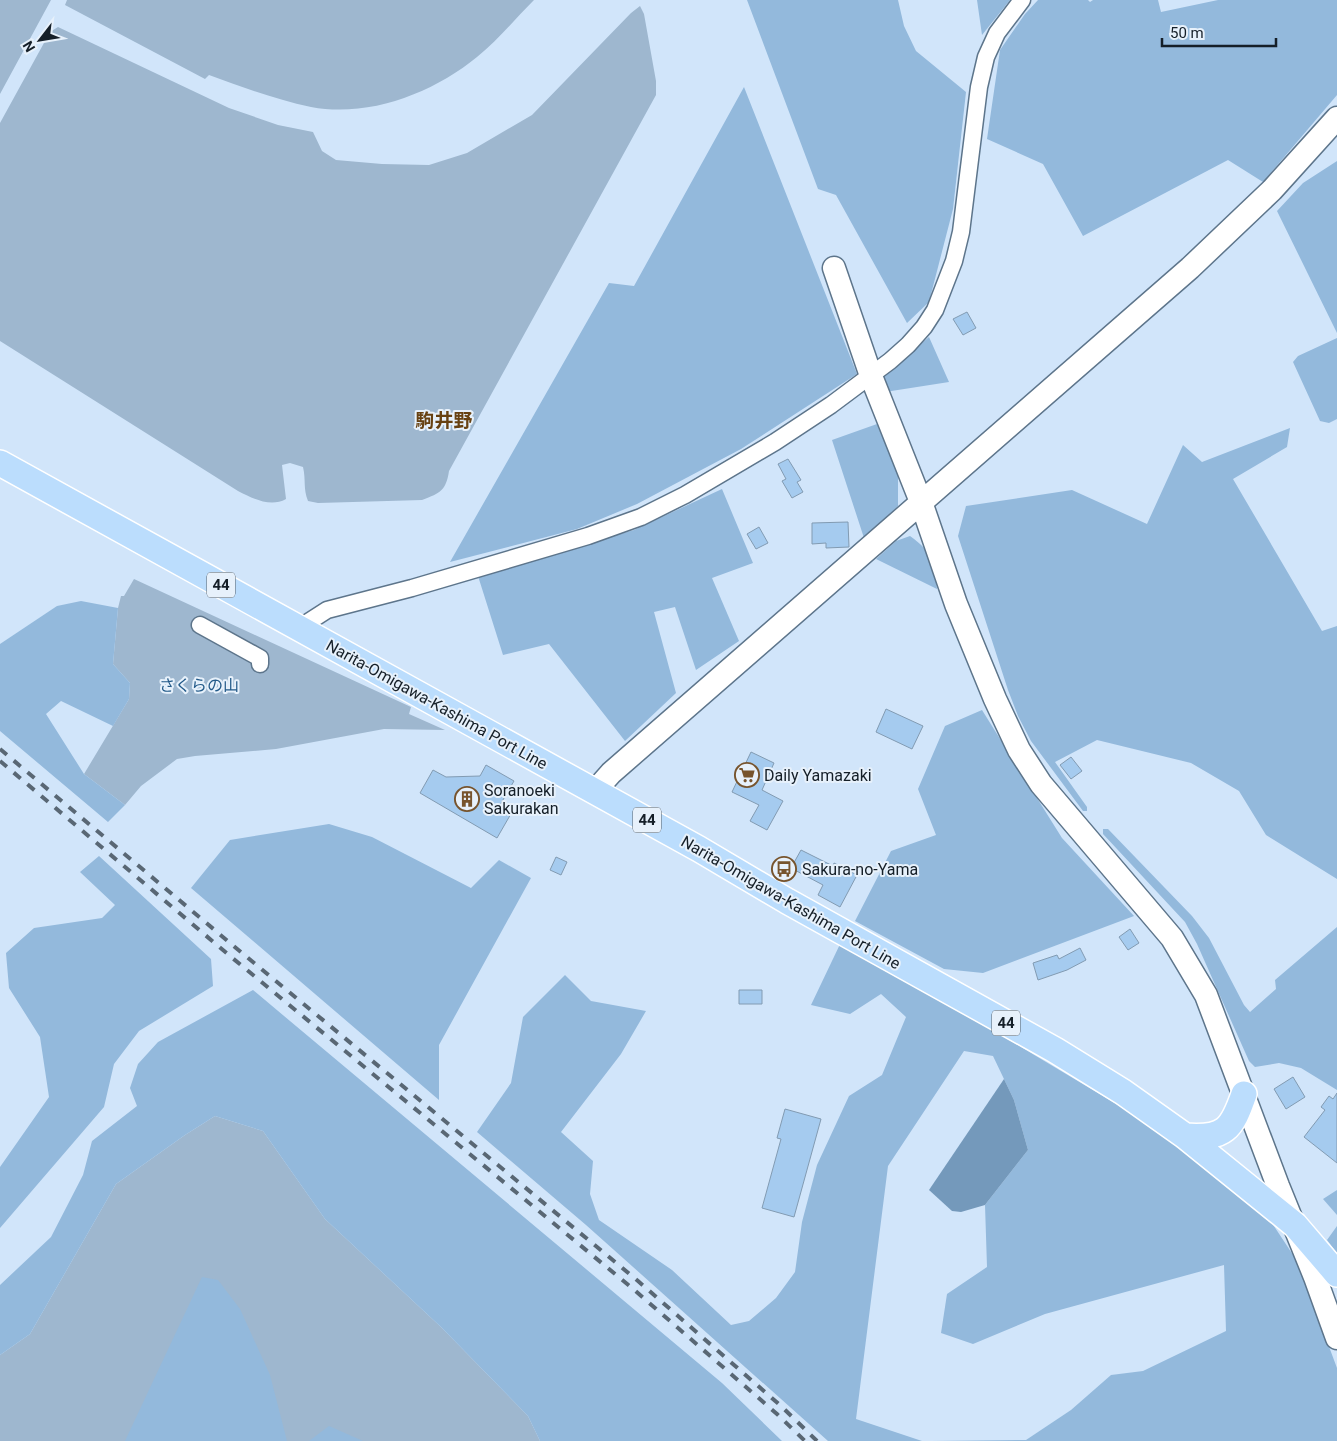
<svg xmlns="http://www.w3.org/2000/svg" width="1337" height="1441" font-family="Roboto,'Noto Sans JP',sans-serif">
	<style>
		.green { fill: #9eb7cf }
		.forest { fill: #93b9dc }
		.water { fill: #7499bb }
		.building { fill: #a5cbef; stroke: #829bb2 }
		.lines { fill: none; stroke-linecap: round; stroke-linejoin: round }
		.street-casing { stroke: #5d758b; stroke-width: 19 }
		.secondary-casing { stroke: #5d758b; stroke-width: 25 }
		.primary-casing { stroke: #fff; stroke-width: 28 }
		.street { stroke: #fff; stroke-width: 16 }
		.secondary { stroke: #fff; stroke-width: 22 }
		.primary { stroke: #bbddfd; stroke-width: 25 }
		.rail { stroke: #596774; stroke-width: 4; stroke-dasharray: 9 9; stroke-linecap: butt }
		.labels { text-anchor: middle; stroke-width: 4; stroke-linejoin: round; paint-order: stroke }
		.shield { fill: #e7f1fb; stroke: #545e67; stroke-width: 1 }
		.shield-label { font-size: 15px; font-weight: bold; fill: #151f28 }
		.park-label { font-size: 16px; fill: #235a89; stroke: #e7f1fb }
		.street-label { font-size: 16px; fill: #151f28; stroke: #e7f1fb }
		.poi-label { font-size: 16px; fill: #151f28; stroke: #e7f1fb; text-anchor: start }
		.quarter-label { font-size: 19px; font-weight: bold; fill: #674111; stroke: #e7f1fb }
	</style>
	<rect width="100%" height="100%" fill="#d1e5fa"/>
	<!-- green -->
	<path class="green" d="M0,0H51L0,94Z
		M67,0H534C515,19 498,40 477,57C433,93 369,118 311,107C276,100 242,87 209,75L205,79L65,5Z
		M640,6L644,14L656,81V95L449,471C446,490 441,493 422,500L318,503L308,501C303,489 306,479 303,467L290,463L282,465L286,499C270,508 252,498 238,491L0,341V123L50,32L58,27L229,108L278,125L313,132L322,151L336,160L382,164L429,165L467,153L532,115L631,13Z
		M134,579L411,707L409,714L445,730L384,729L276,749L195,756L177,759L141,786L125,805L84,774L129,699L130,683L113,664L118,608L121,596H124Z
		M215,1116L263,1131L325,1219L441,1327L528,1416L540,1441H0V1355L30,1334L116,1184L185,1135Z"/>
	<!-- forest -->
	<path class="forest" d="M747,0H898L904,26L916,51L966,92L953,209L929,302L907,323L836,195L818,189Z
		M977,0H1010L982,35Z
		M1038,0H1088L1090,2L1093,0H1158L1161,12L1218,0H1337V95L1263,182L1228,160L1083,236L1043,164L987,139L1000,50L1025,14Z
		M744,87L857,374L741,449L637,504L577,529L450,562L609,283L634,286Z
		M1337,161V333L1277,211L1303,183Z
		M929,337L949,382L885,392L881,378Z
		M1337,338V419L1329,423L1320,421L1293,362L1298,356Z
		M877,424L898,474V506L864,538L832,440Z
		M1290,428L1287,447L1233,479L1322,631L1337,626V879L1266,835L1239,791L1191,763L1097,740L1055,762L1087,807V811H1083L1031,741L1018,716L1008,690L958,536L966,506L1072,490L1147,524L1183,445L1202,462Z
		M722,489L753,563L712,578L739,641L696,670L675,607L654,612L676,693L625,741L549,644L503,655L478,576L634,530Z
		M910,536C933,553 935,561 937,589L876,559L896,541Z
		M81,601L118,608L113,664L130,683L129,699L113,726L61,701L46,714L84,774L125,805L108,822L0,731V644L57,606Z
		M982,710L1062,838L1134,916L983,973L944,969L855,921L891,851L936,835L918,789L945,726Z
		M329,824L372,837L471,888L499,860L531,878L439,1045V1100L191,888L230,840Z
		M1103,829H1108L1192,916L1209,938L1244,1005L1250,1012L1276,989L1275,980L1337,927V1090L1301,1068L1279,1063L1255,1067L1249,1061L1197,944L1185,922L1103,834Z
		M99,856L211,959L213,986L139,1031L114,1064L104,1107L0,1228V1167L49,1097L40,1037L9,988L6,953L34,928L102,918L115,905L80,872Z
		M842,940L1158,1129L1264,1211L1297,1261L1337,1368V1441H932L1026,1440L1071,1410L1111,1375L1143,1371L1226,1331L1224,1265L1045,1314L973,1344L941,1333L947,1294L987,1267L985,1205L1028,1150L1014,1100L993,1056L964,1051L888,1166L856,1419L922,1441H828L586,1225L477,1132L511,1083L523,1017L565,975L591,1001L646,1011L621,1054L561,1132L593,1161L590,1194L599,1220L672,1270L731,1325L749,1321L776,1298L795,1272L802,1222L817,1165L849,1096L882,1075L906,1017L881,994L850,1014L811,1005Z
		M253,990L722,1383L782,1441H540L528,1416L441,1327L325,1219L263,1131L215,1116L185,1135L116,1184L30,1334L0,1355V1285L51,1237L83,1175L92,1141L137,1106L130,1088L138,1064L158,1042Z
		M1337,1190V1215L1323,1199Z
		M1337,1226V1253L1327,1240Z
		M202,1277L218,1280L240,1309L270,1375L287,1441H125Z
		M329,1426L363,1441H309Z"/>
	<!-- water -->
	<path class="water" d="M1004,1079L1014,1100L1028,1150L985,1205L961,1212L952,1211L929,1190Z"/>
	<!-- building -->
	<path class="building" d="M967,312L976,328L963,335L953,319Z
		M788,459L801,480L797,482L803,492L792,498L782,481L786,479L778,464Z
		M848,522L849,547L826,548V543L812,544V523Z
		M759,527L768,543L756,549L747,534Z
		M886,709L923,726L912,749L876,732Z
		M751,752L774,763L762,790L783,801L767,830L750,821L759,805L732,792Z
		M1071,757L1082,771L1071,779L1060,765Z
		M486,765L514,781L500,805L512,812L497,838L420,793L433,770L446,777L480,776Z
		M801,850L833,866L834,863L857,875L840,907L818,895L823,885L791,868Z
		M556,857L567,862L561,875L550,870Z
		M1130,929L1139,943L1128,950L1119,937Z
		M1080,948L1086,960L1067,970L1038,980L1033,963L1057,955L1059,959Z
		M739,990H762V1004H739Z
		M1293,1077L1305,1097L1286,1109L1274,1089Z
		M1337,1093V1163L1304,1137L1325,1110L1321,1107L1329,1096L1333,1099Z
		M785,1109L821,1119L794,1217L762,1208L781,1139L777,1138Z"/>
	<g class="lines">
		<defs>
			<path id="street" d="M200,625L260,658V664
				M299,628L327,610L412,588L588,536L641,517L685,495L775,442L831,405L890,361L908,345L924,327L935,310L954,261L961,232L979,87L986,57L997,33L1022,0"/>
			<path id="secondary" d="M834,268L871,376L921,502L956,604L995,699L1019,750L1041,784L1172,938L1206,995L1278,1186L1315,1277L1337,1338
				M595,791L611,773L1190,268L1272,190L1337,118"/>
			<path id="primary" d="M0,463L699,849L787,901L1055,1050L1123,1092L1185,1136L1295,1225L1337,1274
				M1185,1136C1225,1139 1232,1129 1244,1094"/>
		</defs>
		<!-- street casing -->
		<use href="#street" class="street-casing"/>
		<!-- secondary casing -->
		<use href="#secondary" class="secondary-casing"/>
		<!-- primary casing -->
		<use href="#primary" class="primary-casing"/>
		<!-- street -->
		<use href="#street" class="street"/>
		<!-- secondary -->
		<use href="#secondary" class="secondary"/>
		<!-- primary -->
		<use href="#primary" class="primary"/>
		<!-- rail -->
		<path class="rail" d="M0,749L236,948L638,1281L781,1406L817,1441
			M0,761L230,956L632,1288L777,1414L805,1441"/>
	</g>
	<!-- icons -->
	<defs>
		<symbol id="supermarket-ring" viewBox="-11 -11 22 22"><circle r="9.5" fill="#e7f1fb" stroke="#77542d" stroke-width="1.5"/><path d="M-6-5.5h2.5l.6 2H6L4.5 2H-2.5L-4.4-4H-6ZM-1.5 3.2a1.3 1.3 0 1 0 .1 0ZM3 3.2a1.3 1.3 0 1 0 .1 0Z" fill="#77542d"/></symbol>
		<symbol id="building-ring" viewBox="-11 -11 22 22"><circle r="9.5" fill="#e7f1fb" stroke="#77542d" stroke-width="1.5"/><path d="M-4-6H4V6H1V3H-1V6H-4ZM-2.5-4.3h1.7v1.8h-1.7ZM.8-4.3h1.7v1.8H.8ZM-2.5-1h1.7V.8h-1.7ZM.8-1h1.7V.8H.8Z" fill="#77542d"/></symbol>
		<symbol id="bus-ring" viewBox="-11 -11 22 22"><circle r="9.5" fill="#e7f1fb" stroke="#77542d" stroke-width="1.5"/><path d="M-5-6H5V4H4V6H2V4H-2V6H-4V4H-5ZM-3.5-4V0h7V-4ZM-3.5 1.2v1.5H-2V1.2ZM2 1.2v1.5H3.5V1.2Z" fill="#77542d"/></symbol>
	</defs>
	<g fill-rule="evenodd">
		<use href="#supermarket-ring" x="733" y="761" width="28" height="28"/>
		<use href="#building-ring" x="453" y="785" width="28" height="28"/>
		<use href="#bus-ring" x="770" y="855" width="28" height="28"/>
	</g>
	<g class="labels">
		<!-- shield labels -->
		<g class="shield">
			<rect x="207" y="572.5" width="28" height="25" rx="4"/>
			<rect x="633" y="807.5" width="28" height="25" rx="4"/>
			<rect x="992" y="1010.5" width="28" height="25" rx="4"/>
		</g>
		<g class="shield-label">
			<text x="221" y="590">44</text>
			<text x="647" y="825">44</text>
			<text x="1006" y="1028">44</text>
		</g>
		<!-- park labels -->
		<g class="park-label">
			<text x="199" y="691">さくらの山</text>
		</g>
		<!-- street labels -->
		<g class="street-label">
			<text transform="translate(437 704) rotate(29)" y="6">Narita-Omigawa-Kashima Port Line</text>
			<text transform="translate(791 902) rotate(30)" y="6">Narita-Omigawa-Kashima Port Line</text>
		</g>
		<!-- poi labels -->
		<g class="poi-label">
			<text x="764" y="781">Daily Yamazaki</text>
			<text x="484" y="796">Soranoeki<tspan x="484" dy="18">Sakurakan</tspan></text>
			<text x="802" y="875">Sakura-no-Yama</text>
		</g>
		<!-- quarter labels -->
		<g class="quarter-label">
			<text x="444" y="427">駒井野</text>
		</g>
	</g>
	<!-- north arrow -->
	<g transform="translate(40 40) rotate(239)" stroke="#e7f1fb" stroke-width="4" paint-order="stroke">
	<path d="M0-4L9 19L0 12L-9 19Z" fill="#151f28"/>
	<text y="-8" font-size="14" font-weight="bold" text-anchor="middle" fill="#151f28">N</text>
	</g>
	<!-- scale -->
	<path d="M1162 38v8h114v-8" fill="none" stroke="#151f28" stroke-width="2.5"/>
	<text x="1170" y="38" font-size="15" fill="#151f28" stroke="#e7f1fb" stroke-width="4" paint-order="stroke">50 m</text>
</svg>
